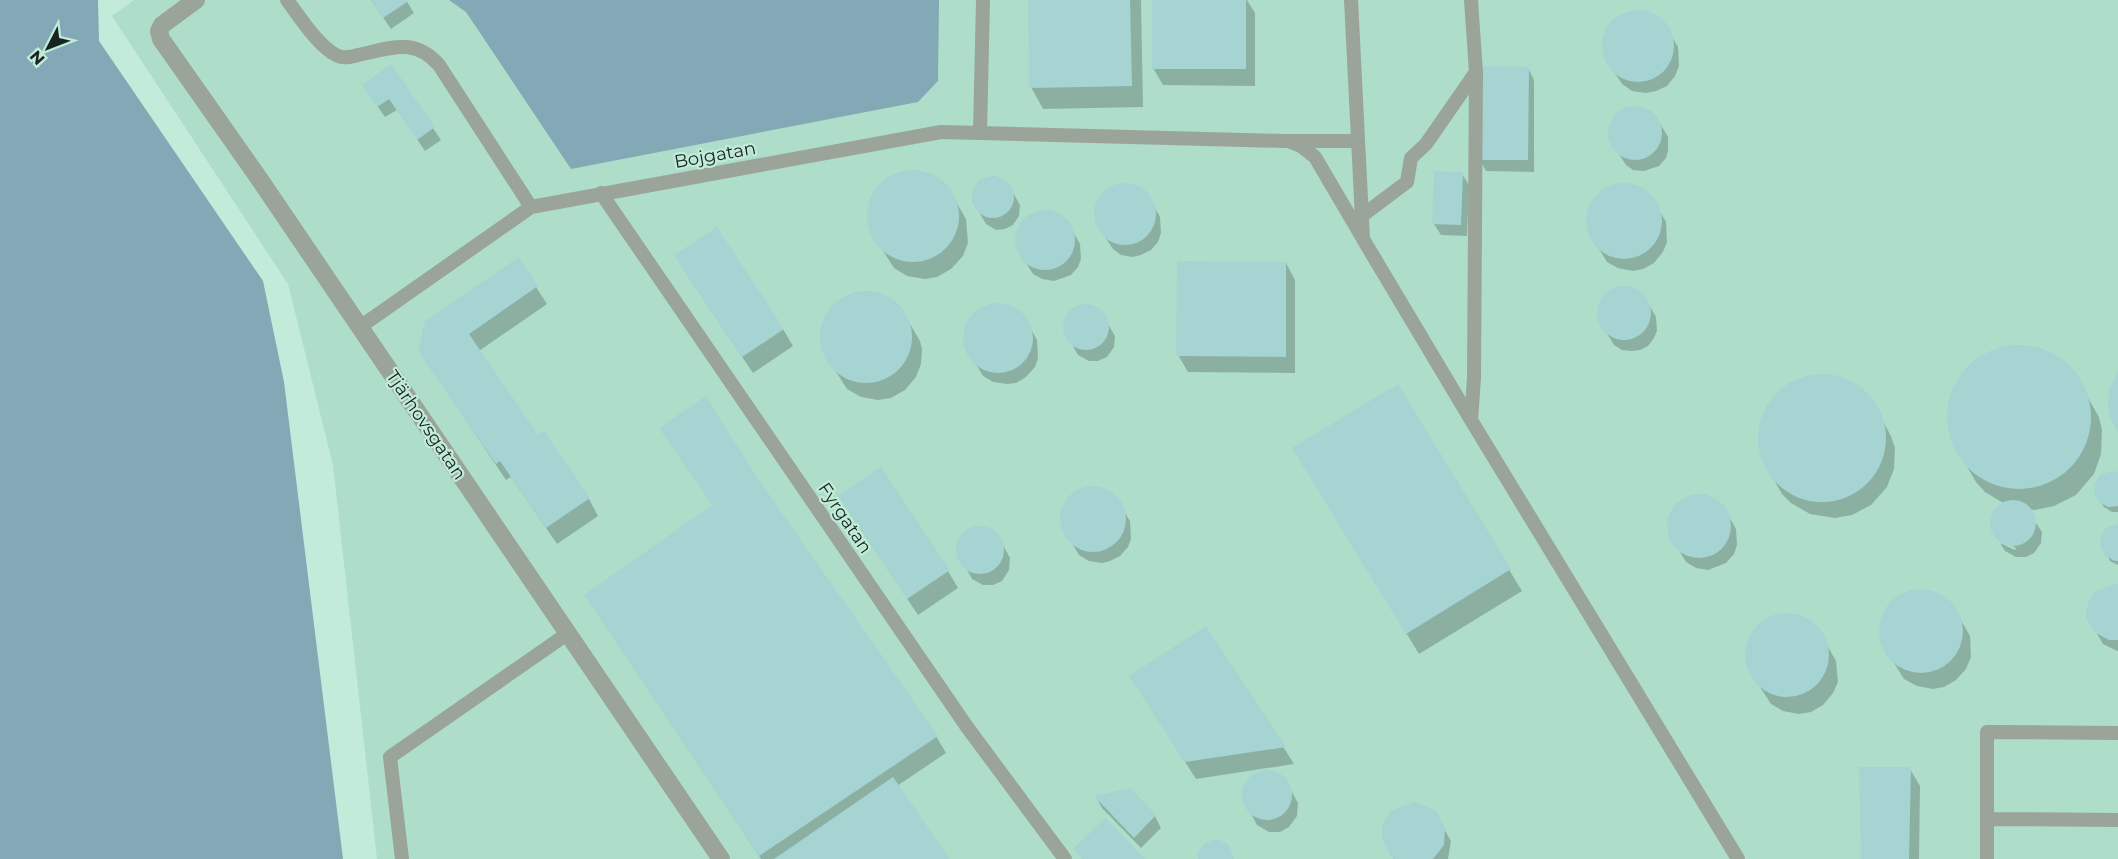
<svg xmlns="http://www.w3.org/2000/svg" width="2118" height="859" font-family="Montserrat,sans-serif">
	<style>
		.built { fill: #aeddca }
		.water { fill: #83a9b7 }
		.shadow { fill: #0003 }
		.building { fill: #a6d4d3 }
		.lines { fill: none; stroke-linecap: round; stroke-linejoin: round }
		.lane { stroke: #9aa498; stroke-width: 14 }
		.street { stroke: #9aa498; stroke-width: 18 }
		.labels { text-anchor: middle; stroke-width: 4.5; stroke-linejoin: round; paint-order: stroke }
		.street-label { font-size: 18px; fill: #16251f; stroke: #c2ebd9 }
	</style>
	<rect width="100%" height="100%" fill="#c2ebd9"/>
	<!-- built -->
	<path class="built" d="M134,0H2118V859H377L333,465L288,284L112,16Z"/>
	<!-- water -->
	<path class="water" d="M0,0H98L99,41L263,281L284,382L343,859H0Z
		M449,0H939L938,81L918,102L571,169L466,12Z"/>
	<!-- shadow -->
	<path class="shadow" d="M371,0H406L414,13L391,29Z
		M1029,0H1141L1143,107L1043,109L1031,87Z
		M1153,0H1247L1255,13V86L1163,85L1153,68Z
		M1640,11L1656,16L1664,23L1678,47L1679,66L1675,76L1667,86L1656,91L1646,93L1632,91L1622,84L1605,58L1603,38L1607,28L1614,19L1628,12Z
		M391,66L441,140L425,151L397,110L385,117L371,97Z
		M1528,68L1534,80V172L1486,171L1480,160Z
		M1637,107L1649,110L1655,115L1668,137V151L1666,158L1659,166L1644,171L1633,170L1626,165L1611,142L1610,127L1618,113L1628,108Z
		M916,170L936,177L947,186L966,219L968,243L963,256L951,269L937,277L925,279L907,276L894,268L871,232L868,220L869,206L874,193L883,182L900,172Z
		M1462,174L1469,185L1467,236L1441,235L1434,224Z
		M994,176L1007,182L1020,205L1019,216L1013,225L1005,229L996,230L986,224L972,200L974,189L979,181Z
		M1627,184L1643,190L1652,197L1666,222L1667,242L1663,252L1654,263L1643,269L1633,271L1618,268L1607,262L1590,234L1588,213L1592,203L1599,194L1614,186Z
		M1116,186H1134L1147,195L1160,217L1161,233L1158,242L1151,250L1141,255L1133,257L1121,255L1113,249L1097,225L1096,208L1099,199L1105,192Z
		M1047,211L1060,215L1067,221L1080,244L1081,259L1078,267L1071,275L1054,281L1042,279L1033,274L1018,250L1017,234L1020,226L1026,219L1037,212Z
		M518,259L547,304L479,351L538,437L589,499L598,516L557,544L511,477L506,480L419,350Z
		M1286,263L1295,280V373L1188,372L1178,355Z
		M686,273L783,329L793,346L753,373Z
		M1617,288H1633L1644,296L1656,317L1657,331L1654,338L1648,346L1640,350L1632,351L1622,350L1614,345L1600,322L1599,307L1607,293Z
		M869,291L890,298L900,307L920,341L922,349L921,364L916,377L905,390L891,398L878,400L861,397L847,389L831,364L821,342L822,327L827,314L836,303L853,293Z
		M1087,305L1101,312L1115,336L1114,347L1107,357L1098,361H1089L1078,355L1064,330L1065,319L1071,311Z
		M988,306H1009L1024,316L1037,340L1038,358L1035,367L1026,377L1016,383L1007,384L993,382L983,376L967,350L966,331L969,321L976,313Z
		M2024,346L2042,349L2056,356L2072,370L2099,417L2102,430L2101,454L2094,474L2076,495L2054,506L2035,510L2027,509L2042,532L2041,543L2034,553L2026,557H2016L2005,551L2000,543L2015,550L2016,548L1998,539L1992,526V515L1998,506L2005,504L1985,492L1976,482L1952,441L1948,424L1950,401L1957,381L1971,364L1999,349Z
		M1826,375L1842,378L1854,384L1869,396L1891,436L1895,448L1894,469L1887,487L1871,505L1852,515L1835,518L1810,514L1791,503L1782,494L1763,460L1759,444L1760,424L1767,406L1780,391L1804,377Z
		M1397,386L1522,591L1419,654L1307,470Z
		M2118,474V512H2112L2104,507L2095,492Z
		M754,477L936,736L946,753L897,786L948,859H761L586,596Z
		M1095,488L1109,492L1116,498L1130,521L1131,539L1128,547L1120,556L1110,561L1102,563L1089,561L1079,555L1064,530L1062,512L1066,503L1072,495L1084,489Z
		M1701,495L1716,500L1723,506L1736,529L1737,545L1734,554L1726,563L1708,570L1696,568L1686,562L1671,537L1669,520L1679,503L1691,496Z
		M850,513L948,571L958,588L918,615Z
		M2118,526V565L2110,561L2102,545Z
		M982,527L997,534L1010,558L1009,570L1002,581L993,585H983L972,579L958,553L959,542L965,532Z
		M2118,586V651H2117L2103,644L2096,632Z
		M1923,590L1942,596L1952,604L1970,636L1971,657L1966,669L1956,680L1944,687L1933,689L1917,686L1904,679L1883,645L1881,622L1886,610L1894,600L1909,592Z
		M1790,615L1809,621L1818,629L1836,661L1838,682L1833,693L1823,705L1811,712L1799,714L1783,711L1771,704L1749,670L1747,660L1748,647L1752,635L1760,625L1776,616Z
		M1206,628L1284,748L1294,764L1196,779L1141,693Z
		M1910,769L1920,786L1919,859H1863Z
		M1269,771L1284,778L1298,803L1297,816L1289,827L1280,832H1269L1257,825L1243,798L1244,786L1251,777Z
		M1096,797L1155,816L1161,828L1141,848L1102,808Z
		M1435,813L1451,841L1448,859H1394L1383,838Z"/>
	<!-- building -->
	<path class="building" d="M371,0H410L383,18Z
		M1028,0H1130L1132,86L1029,88Z
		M1152,0H1246V69H1152Z
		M1602 46a36 36 0 1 1 72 0a36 36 0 1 1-72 0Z
		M391,64L435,127L417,140L389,99L377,107L362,85Z
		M1479,66L1529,67L1528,160H1478Z
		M1608 133a27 27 0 1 1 54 0a27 27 0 1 1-54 0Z
		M867 216a46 46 0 1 1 92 0a46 46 0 1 1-92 0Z
		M1434,171L1463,172L1461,225L1432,224Z
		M972 197a21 21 0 1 1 42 0a21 21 0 1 1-42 0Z
		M1094 214a31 31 0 1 1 62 0a31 31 0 1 1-62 0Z
		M1586 221a38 38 0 1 1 76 0a38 38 0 1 1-76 0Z
		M1015 240a30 30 0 1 1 60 0a30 30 0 1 1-60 0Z
		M717,227L784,329L742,357L674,255Z
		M519,257L538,286L469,334L538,435L544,431L590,498L546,528L500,461L496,464L418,351L425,321Z
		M1177,261L1286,262V357L1176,356Z
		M1597 313a27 27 0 1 1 54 0a27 27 0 1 1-54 0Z
		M820 337a46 46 0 1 1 92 0a46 46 0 1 1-92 0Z
		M963 338a35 35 0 1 1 70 0a35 35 0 1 1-70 0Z
		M1063 327a23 23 0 1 1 46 0a23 23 0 1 1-46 0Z
		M1947 417a72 72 0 1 1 144 0a72 72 0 1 1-144 0Z
		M2118,371V433L2111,420L2108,407L2109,391Z
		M1758 438a64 64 0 1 1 128 0a64 64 0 1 1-128 0Z
		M1398,384L1511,569L1406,634L1292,448Z
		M706,396L756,476L938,736L759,856L584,595L712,505L659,428Z
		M881,467L950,570L907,599L838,496Z
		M2113,471L2118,472V506L2108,507L2099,502L2094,492L2095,483L2100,475Z
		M1060 519a33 33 0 1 1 66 0a33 33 0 1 1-66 0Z
		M1667 526a32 32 0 1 1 64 0a32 32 0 1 1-64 0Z
		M1990 523a23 23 0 1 1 46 0a23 23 0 1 1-46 0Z
		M2118,524V561H2115L2105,556L2100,545L2101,536L2106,528Z
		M956 550a24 24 0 1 1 48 0a24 24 0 1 1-48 0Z
		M2116,584H2118V640H2109L2094,632L2086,617L2088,602L2095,591Z
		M1879 631a42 42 0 1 1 84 0a42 42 0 1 1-84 0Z
		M1745 655a42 42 0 1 1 84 0a42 42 0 1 1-84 0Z
		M1206,626L1286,747L1185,762L1129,676Z
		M1859,767H1911L1909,859H1861Z
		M1242 795a25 25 0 1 1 50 0a25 25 0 1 1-50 0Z
		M893,777L950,859H774Z
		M1130,788L1156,815L1134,838L1094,796Z
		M1415,802L1436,811L1445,828L1444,845L1433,859H1395L1391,857L1382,838L1383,823L1392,810Z
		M1105,818L1145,859H1082L1073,849Z
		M1212,840H1220L1229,845L1234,859H1198V852L1204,844Z"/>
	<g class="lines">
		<!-- lane -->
		<path class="lane" d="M287,0C299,16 318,46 336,55C343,59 351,57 358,55C391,48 414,37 439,65L531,207
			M1351,0L1363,239L1471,420L1738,859
			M980,133L1285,141H1358
			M1291,142L1301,146L1315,157L1362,237
			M601,193L967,727L1065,859
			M1363,215L1407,182L1411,158L1426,144L1476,72L1471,0
			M360,327L531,207L941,132L980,133L983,0
			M1471,420L1474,378L1476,72
			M1987,819L2118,820
			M402,859L390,757L567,634
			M1987,859V732L2118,733"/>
		<!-- street -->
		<path class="street" d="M196,0L162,25L159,31L161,39L258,177L721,859"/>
	</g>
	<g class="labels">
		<!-- street labels -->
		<g class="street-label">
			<text transform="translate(715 155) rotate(-10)" y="6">Bojgatan</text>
			<text transform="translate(426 425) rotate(56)" y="6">Tjärhovsgatan</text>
			<text transform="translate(845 518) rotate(56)" y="6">Fyrgatan</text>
		</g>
	</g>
	<!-- north arrow -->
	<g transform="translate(48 48) rotate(228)" stroke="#c2ebd9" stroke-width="4.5" paint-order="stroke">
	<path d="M0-4.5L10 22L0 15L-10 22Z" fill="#16251f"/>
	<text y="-9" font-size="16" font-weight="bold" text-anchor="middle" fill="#16251f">N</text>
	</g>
</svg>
